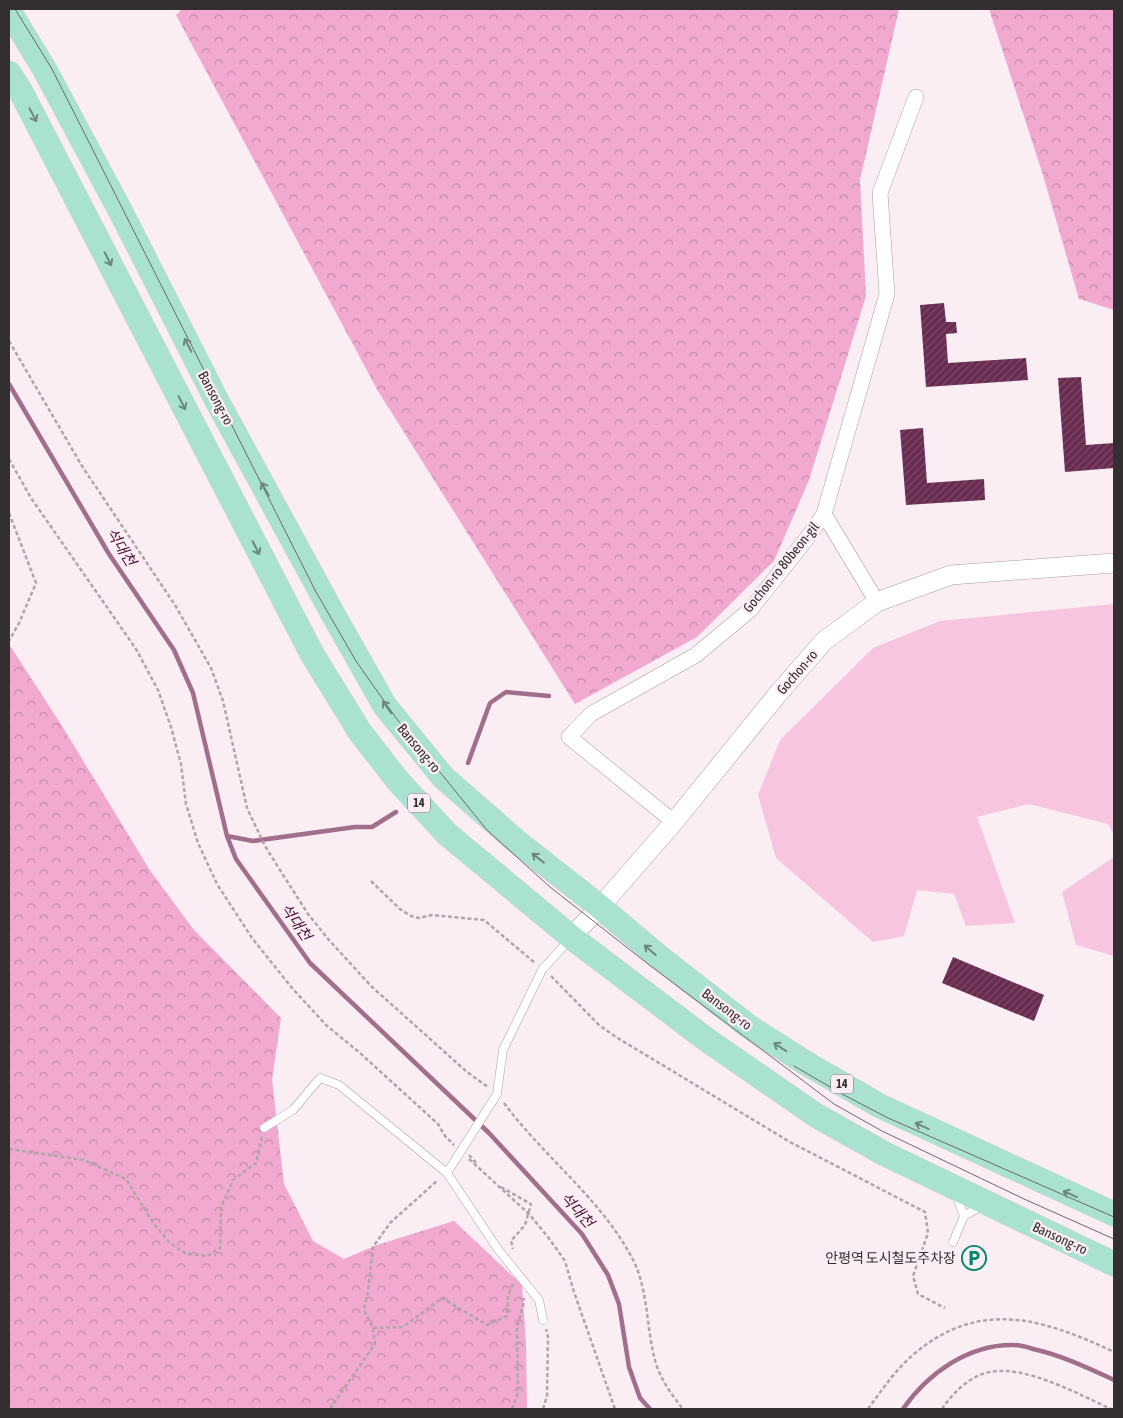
<svg xmlns="http://www.w3.org/2000/svg" width="1123" height="1418" font-family="'Asap Condensed','Noto Sans KR',sans-serif">
	<style>
		.green { fill: #f7c5df }
		.forest { fill: url(#forest-crowns) }
		.lines { fill: none; stroke-linecap: round; stroke-linejoin: round }
		.stream { stroke: #a16e8b; stroke-width: 4.5 }
		.building { fill: url(#building-hatch) }
		.service-casing { stroke: #aa9ea4; stroke-width: 9 }
		.minor-casing { stroke: #aa9ea4; stroke-width: 16 }
		.tertiary-casing { stroke: #aa9ea4; stroke-width: 20 }
		.primary-casing { stroke: #d2d1d2; stroke-width: 25 }
		.path { stroke: #b0a5ab; stroke-width: 2.5; stroke-dasharray: 4 2.5; stroke-linecap: butt }
		.service { stroke: #fff; stroke-width: 8 }
		.minor { stroke: #fff; stroke-width: 15 }
		.tertiary { stroke: #fff; stroke-width: 19 }
		.primary { stroke: #a9e2d1; stroke-width: 24 }
		.tram { stroke: #6f686c; stroke-width: 1 }
		.oneway { stroke: #6e8881 }
		.labels { text-anchor: middle; stroke-width: 5; stroke-linejoin: round; paint-order: stroke }
		.shield { fill: #fbedf4; stroke: #6f676c; stroke-width: 1 }
		.shield-label { font-size: 12px; font-weight: bold; fill: #332e31 }
		.street-label { font-size: 14px; fill: #332e31; stroke: #fbedf4 }
		.poi-label { font-size: 14px; fill: #332e31; stroke: #fbedf4; text-anchor: end }
		.water-label { font-size: 15px; font-style: italic; fill: #4b0d35; stroke: #fbedf4 }
	</style>
	<defs>
		<pattern id="forest-crowns" width="20" height="18" patternUnits="userSpaceOnUse" patternTransform="scale(1.25)"><rect width="20" height="18" fill="#f1a9d0"/><path d="M2 6a3 3 0 1 1 6 0M12 15a3 3 0 1 1 6 0" fill="none" stroke="#c48aa9"/></pattern>
		<pattern id="building-hatch" width="6" height="6" patternUnits="userSpaceOnUse" patternTransform="scale(1.25)"><rect width="6" height="6" fill="#692c50"/><path d="M-1 1l2-2M0 6l6-6M5 7l2-2" fill="none" stroke="#7b4a67"/></pattern>
	</defs>
	<rect width="100%" height="100%" fill="#fbedf4"/>
	<!-- green -->
	<path class="green" d="M1114,604V835L1108,824L1029,804L977,817L1015,923L966,926L954,894L917,890L904,936L873,942L776,858L758,795L780,740L873,648L940,621Z
		M1114,857V956L1076,945L1062,892Z"/>
	<!-- forest -->
	<path class="forest" d="M182,9H899L860,180L866,296L809,480L774,561L697,637L575,704L378,391L176,15Z
		M989,9H1114V310L1079,299L1043,175Z
		M9,644L62,726L151,872L194,930L281,1018L272,1079L284,1184L313,1241L344,1259L377,1245L454,1221L522,1285L526,1344L527,1409H9Z"/>
	<g class="lines">
		<!-- stream -->
		<path class="stream" d="M9,384L109,554L174,650L193,693L227,836L236,859L310,963L489,1133L582,1234L608,1275L619,1304L629,1367L640,1398L650,1409
			M468,763L490,703L506,692L549,696
			M227,836L253,841L355,827H372L396,812
			M903,1409C928,1373 969,1344 1014,1345C1020,1345 1027,1347 1033,1349C1061,1355 1088,1368 1114,1380"/>
	</g>
	<!-- building -->
	<path class="building" d="M944,303L946,322H956L957,333L946,334L948,363L1026,358L1028,380L926,387L920,305Z
		M1081,377L1086,445L1114,443V468L1065,472L1058,378Z
		M923,428L927,483L984,479L985,500L906,505L900,430Z
		M953,957L1044,995L1034,1021L942,983Z"/>
	<g class="lines">
		<defs>
			<path id="service" d="M264,1128L293,1110L320,1078L339,1085L447,1173L497,1094L503,1050L542,970L570,939
				M447,1173L497,1248L539,1300L543,1320
				M956,1195L964,1216
				M953,1242L964,1216L981,1206"/>
			<path id="minor" d="M824,514L877,602
				M674,822L569,737L591,714L696,655L750,610L808,537L824,514L887,294L880,193L916,97"/>
			<path id="tertiary" d="M571,937L600,907L674,822L777,695L824,641L877,602L951,575L1114,563"/>
			<path id="primary" d="M9,11L45,70L122,214L217,401L334,616L385,706L443,777L516,841L600,907L658,956L748,1026L804,1062L880,1106L1114,1214
				M9,73L20,90L312,654L360,732L398,781L447,834L571,937L707,1040L817,1116L885,1154L1114,1264"/>
		</defs>
		<!-- service casing -->
		<use href="#service" class="service-casing"/>
		<!-- minor casing -->
		<use href="#minor" class="minor-casing"/>
		<!-- tertiary casing -->
		<use href="#tertiary" class="tertiary-casing"/>
		<!-- primary casing -->
		<use href="#primary" class="primary-casing"/>
		<!-- path -->
		<path class="path" d="M9,341L82,466L175,605L211,668L223,701L247,808L265,846L285,878L308,914L329,940L371,986L467,1072L488,1087
			M9,459L31,498L136,649L158,690L171,727L181,764L186,804L198,843L217,884L252,938L292,988L326,1025L360,1053L438,1124L445,1136L454,1145
			M9,513L36,583L19,623L9,641
			M371,881L400,909L411,916L419,918L432,915L484,920L535,963
			M551,976L599,1025L616,1037L790,1142L925,1212L928,1233L913,1276L918,1294L945,1308
			M504,1103C544,1157 599,1197 631,1256C648,1286 646,1324 654,1356C658,1376 671,1394 683,1409
			M9,1149L84,1160L126,1179L154,1224L169,1242L185,1253L207,1256L220,1248L221,1207L233,1180L256,1163L262,1137
			M469,1155L477,1164
			M469,1159L529,1214L548,1237L565,1261L574,1292L615,1409
			M501,1187L531,1204L525,1225L511,1241L513,1249
			M373,1328L403,1327L442,1298L487,1325L507,1316L508,1296L513,1284
			M332,1409L331,1407L375,1344L373,1328L364,1310L368,1292L373,1247L390,1223L438,1180
			M512,1409L518,1393L517,1327L523,1306L524,1298
			M543,1409L547,1396L548,1337L546,1329
			M868,1409C882,1390 896,1369 914,1354C980,1298 1044,1319 1114,1352
			M942,1409C953,1393 969,1376 990,1372C1026,1365 1078,1394 1111,1409"/>
		<!-- service -->
		<use href="#service" class="service"/>
		<!-- minor -->
		<use href="#minor" class="minor"/>
		<!-- tertiary -->
		<use href="#tertiary" class="tertiary"/>
		<!-- primary -->
		<use href="#primary" class="primary"/>
		<!-- tram -->
		<path class="tram" d="M15,9L52,69L316,592L356,661L396,718L487,830L550,887L648,964L834,1104L882,1131L1024,1199L1114,1239
			M794,1066L844,1095L888,1118L1114,1217"/>
	</g>
	<!-- one-way arrows -->
	<defs><path id="oneway-shaft" d="M-6 0H5M1.5-3L5.5 0L1.5 3" fill="none" stroke-width="1.6" stroke-linecap="round" stroke-linejoin="round" transform="scale(1.25)"/></defs>
	<g class="oneway">
		<use href="#oneway-shaft" transform="translate(33 115) rotate(62)"/>
		<use href="#oneway-shaft" transform="translate(108 259) rotate(63)"/>
		<use href="#oneway-shaft" transform="translate(188 345) rotate(-117)"/>
		<use href="#oneway-shaft" transform="translate(182 403) rotate(63)"/>
		<use href="#oneway-shaft" transform="translate(265 489) rotate(-119)"/>
		<use href="#oneway-shaft" transform="translate(256 548) rotate(63)"/>
		<use href="#oneway-shaft" transform="translate(387 707) rotate(-125)"/>
		<use href="#oneway-shaft" transform="translate(538 858) rotate(-142)"/>
		<use href="#oneway-shaft" transform="translate(650 950) rotate(-139)"/>
		<use href="#oneway-shaft" transform="translate(780 1047) rotate(-147)"/>
		<use href="#oneway-shaft" transform="translate(922 1126) rotate(-155)"/>
		<use href="#oneway-shaft" transform="translate(1070 1194) rotate(-156)"/>
	</g>
	<!-- icons -->
	<defs>
		<symbol id="parking-ring" viewBox="-11 -11 22 22"><circle r="9.5" fill="#fbedf4" stroke="#02886d" stroke-width="1.5"/><path d="M-3.5-5.5H1a3.5 3.5 0 0 1 0 7H-1V5.5H-3.5ZM-1-3.4V-.6H.8a1.4 1.4 0 0 0 0-2.8Z" fill="#02886d"/></symbol>
	</defs>
	<g fill-rule="evenodd">
		<use href="#parking-ring" x="960" y="1244" width="28" height="28"/>
	</g>
	<g class="labels">
		<!-- shield labels -->
		<g class="shield">
			<rect x="408" y="793.5" width="22" height="19" rx="4"/>
			<rect x="831" y="1074.5" width="22" height="19" rx="4"/>
		</g>
		<g class="shield-label">
			<text x="419" y="807">14</text>
			<text x="842" y="1088">14</text>
		</g>
		<!-- street labels -->
		<g class="street-label">
			<text transform="translate(216 398) rotate(62)" y="5">Bansong-ro</text>
			<text transform="translate(781 567) rotate(-51)" y="5">Gochon-ro 80beon-gil</text>
			<text transform="translate(797 672) rotate(-49)" y="5">Gochon-ro</text>
			<text transform="translate(419 748) rotate(50)" y="5">Bansong-ro</text>
			<text transform="translate(727 1009) rotate(37)" y="5">Bansong-ro</text>
			<text transform="translate(1060 1238) rotate(25)" y="5">Bansong-ro</text>
		</g>
		<!-- poi labels -->
		<g class="poi-label">
			<text x="956" y="1263">안평역 도시철도주차장</text>
		</g>
		<!-- water labels -->
		<g class="water-label">
			<text transform="translate(121 547) rotate(58)" y="5">석대천</text>
			<text transform="translate(296 922) rotate(55)" y="5">석대천</text>
			<text transform="translate(577 1210) rotate(48)" y="5">석대천</text>
		</g>
	</g>
	<!-- border -->
	<rect width="1123" height="1418" fill="none" stroke="#332e31" stroke-width="20"/>
</svg>
